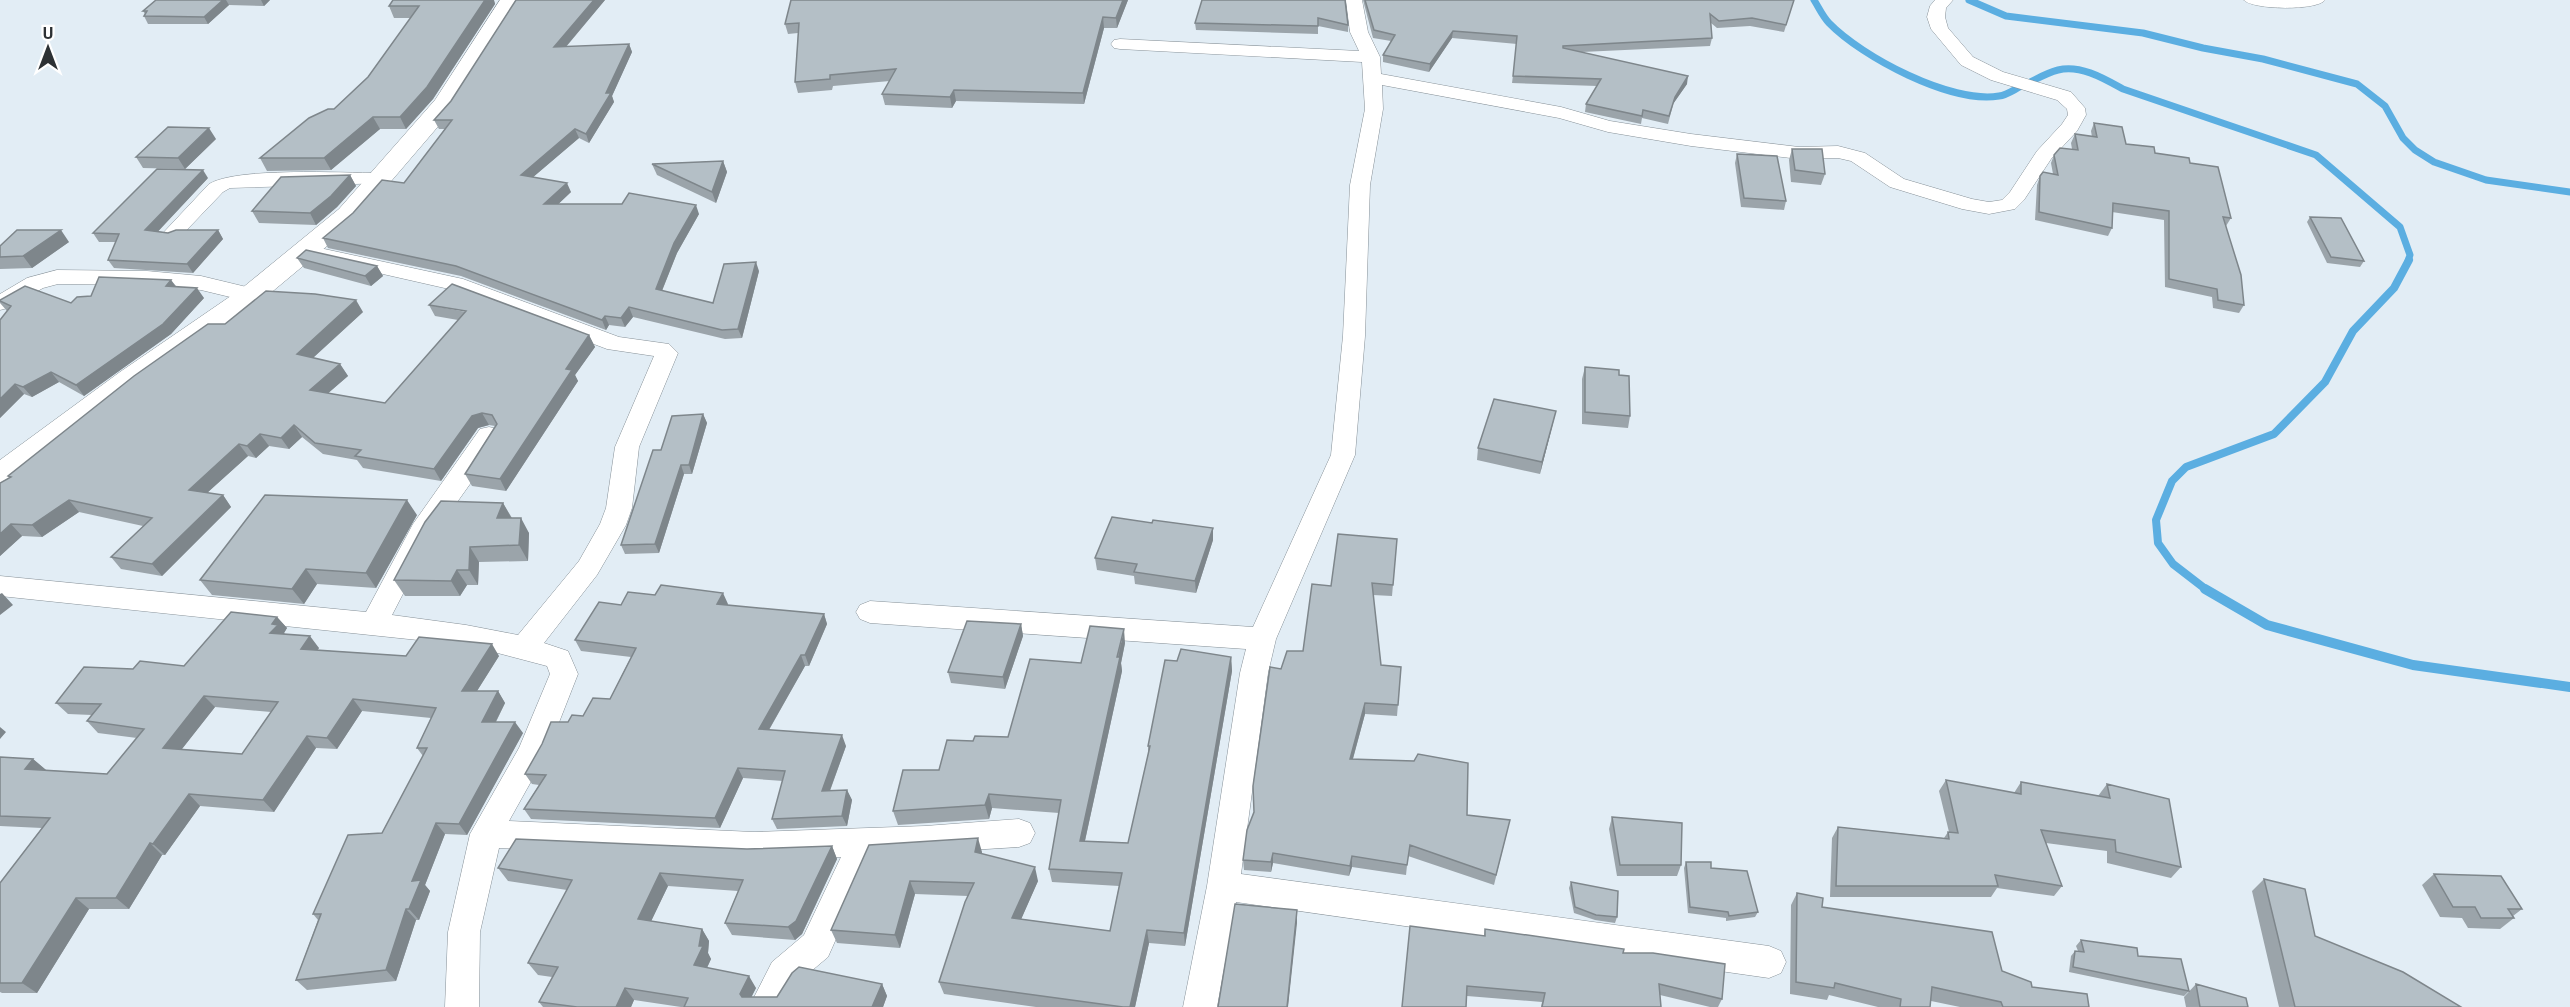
<svg xmlns="http://www.w3.org/2000/svg" width="2570" height="1007" font-family="Roboto,sans-serif">
	<style>
		.lines { fill: none; stroke-linecap: round; stroke-linejoin: round }
		.stream-far2 { stroke: #5baee1; stroke-width: 7 }
		.stream-far1 { stroke: #5baee1; stroke-width: 8 }
		.stream { stroke: #5baee1; stroke-width: 10 }
		.minor-casing { stroke: #869097; stroke-width: 1 }
		.primary-casing { stroke: #869097; stroke-width: 1 }
		.minor { fill: #fff; fill-rule: evenodd }
		.primary { fill: #fff; fill-rule: evenodd }
		.wall { fill: #9ba4aa; fill-rule: evenodd }
		.shaded-wall { fill: #7e868b }
		.building { fill: #b4bfc6; stroke: #7e868b; stroke-width: 1.5; fill-rule: evenodd }
	</style>
	<rect width="100%" height="100%" fill="#e2edf5"/>
	<g class="lines">
		<!-- stream-far2 -->
		<path class="stream-far2" d="M1814,0C1819,8 1823,17 1829,23C1862,57 1951,104 1999,96C2008,95 2016,88 2024,85C2035,80 2046,73 2058,70C2080,64 2105,79 2123,89L2316,155L2400,227L2410,255L2408,261
			M1969,0L2006,16L2143,33L2203,48L2263,59L2357,84L2385,106L2403,138L2415,150L2434,162L2486,180L2570,192"/>
		<!-- stream-far1 -->
		<path class="stream-far1" d="M2208,591L2173,564L2158,543L2156,520L2172,481L2186,467L2274,434L2325,382L2353,331L2394,288L2409,260"/>
		<!-- stream -->
		<path class="stream" d="M2205,589L2267,625L2413,665L2570,687"/>
		<defs>
			<path id="minor" d="M1346,0H1362L1368,32L1380,57L1381,74L1561,107L1610,121L1691,134L1799,147L1838,146L1865,153L1904,179L1972,199L1989,202L2002,200L2010,192L2037,151L2062,124L2068,115L2067,109L2057,100L1991,80L1961,65L1931,29L1927,17L1930,6L1935,0H1953L1946,8L1945,17L1948,28L1973,57L2003,72L2071,92L2085,108L2086,115L2077,131L2051,159L2024,200L2015,209L1989,214L1962,209L1890,187L1851,161L1838,158L1799,159L1691,146L1608,132L1559,118L1382,85L1383,109L1370,185L1365,336L1355,455L1276,639L1268,673L1241,874L1769,946L1781,951L1786,962L1781,973L1769,978L1236,902L1217,1007H1183L1207,886L1240,673L1246,649L870,623L860,619L856,612L860,605L870,601L1253,627L1331,455L1343,336L1350,185L1365,109L1362,62L1120,49L1114,48L1111,44L1114,40L1120,39L1359,51L1350,32Z
				M2244,0H2325C2317,11 2252,10 2244,0Z
				M379,173L386,175L389,179L386,183L230,188L223,192L180,237L173,239L166,237L163,233L209,184C237,167 342,173 379,173Z
				M315,247L463,279L619,337L669,344L678,353L639,447L632,508L626,525L597,575L544,643L568,651L578,674L547,753L509,821L754,832L925,826L1019,819L1030,823L1035,833L1030,843L1019,847L873,856L828,957L796,984L784,1007H749L772,962L804,935L841,857L754,860L499,848L480,932L479,1007H445L448,932L470,834L519,748L550,674L547,666L490,651L418,640L0,596V576L366,612L413,524L480,429L489,427L498,429L501,435L475,477L433,536L392,615L466,625L518,635L579,561L600,524L606,508L615,447L654,356L607,349L449,289L308,257L304,253L308,249Z
				M57,270L147,271L201,276L259,290L262,295L259,300L251,302L201,290L147,285L58,284L43,288L8,308L0,310V294L27,278Z"/>
			<path id="primary" d="M500,0H522L453,109L357,221L261,301L142,386L11,485L0,488V460L120,372L241,289L339,209L435,100Z"/>
		</defs>
		<!-- minor casing -->
		<use href="#minor" class="minor-casing"/>
		<!-- primary casing -->
		<use href="#primary" class="primary-casing"/>
		<!-- minor -->
		<use href="#minor" class="minor"/>
		<!-- primary -->
		<use href="#primary" class="primary"/>
	</g>
	<!-- wall -->
	<path class="wall" d="M156,0H270L264,6L229,5L208,24H148L144,16L145,14L143,11Z
		M516,0H605L566,47L629,44L632,52L612,96L614,102L589,143L579,138L533,177L571,192L558,204L699,214L677,253L662,291L713,303L759,271L742,338L725,339L633,317L625,327L609,325L606,330L461,276L328,248L323,238L404,183L445,129H439L434,120L451,101Z
		M1128,0L1117,28H1104L1084,104L956,101L952,108L885,105L882,94L890,81L833,86L832,90L798,93L795,82L798,33L788,34L785,24Z
		M1345,0L1348,25V32L1318,26V34L1196,30L1195,23Z
		M1363,0H1794L1784,32L1750,26L1717,28L1711,23L1712,38L1710,46L1582,52L1687,84L1673,104L1668,124L1642,118L1641,124L1585,112L1586,104L1597,86L1512,83L1517,44L1452,38L1429,72L1383,62V55L1391,41L1373,38Z
		M494,1L495,4L433,99L406,129H380L331,170L267,171L260,158L334,109L368,77L411,18H394L389,6Z
		M2094,123L2126,144L2190,163L2231,218L2226,226L2244,305L2239,313L2213,308L2212,297L2165,287L2164,220L2112,212V228L2108,236L2035,220L2037,185L2040,176L2053,174L2051,163L2054,155L2072,149L2071,143L2075,134L2092,137L2091,131Z
		M216,139L185,169L143,168L136,157Z
		M1792,149L1825,174L1821,185L1791,182L1789,160Z
		M1737,154L1786,201L1784,210L1741,207L1735,163Z
		M723,161L727,172L716,203L657,175L652,164Z
		M350,175L356,186L337,207L316,225L259,223L252,211Z
		M208,178L158,231L168,233L218,230L223,239L193,273L114,268L108,260L116,242H99L93,233Z
		M2310,217L2364,261L2360,267L2327,263L2307,222Z
		M69,242L32,268L0,269V246Z
		M297,258L377,266L383,276L371,286L304,268Z
		M171,280L176,286L204,298L171,334L84,396L59,382L32,397L24,394L0,418V320L7,311L0,303V300L71,303L91,296Z
		M429,305L589,335L595,347L575,375L578,381L506,491L472,486L465,474L495,426L489,425L478,428L441,481L363,468L357,460L323,454L302,437L289,449L269,446L256,458L248,456L207,493L223,495L231,507L162,576L121,569L111,557L143,526L79,512L42,537L22,536L0,556V483L10,477L8,476L225,324L363,312L313,358L340,364L348,376L328,393L385,403L458,320L435,316Z
		M1585,367L1619,375L1630,416L1628,428L1582,424V379Z
		M703,414L707,423L692,474H684L659,553L625,554L621,545L661,450Z
		M1553,423L1540,474L1477,460L1478,448Z
		M503,503L512,518L529,533L528,561L479,562L478,585H467L460,596H405L394,580Z
		M417,515L376,588L317,584L304,604L212,595L200,580Z
		M1152,523L1213,528V540L1196,593L1135,584L1134,576L1097,570L1095,558Z
		M1397,539L1392,596L1373,595L1381,665L1401,667L1397,716L1365,714L1353,759L1467,815L1510,820L1494,885L1408,856L1406,875L1352,867L1349,876L1273,863L1271,872L1244,870L1243,860L1254,812L1281,669L1303,651L1331,586Z
		M728,604L727,605L824,614L827,624L809,666H805L769,730L846,746L830,791L847,790L852,800L847,826L777,829L772,819L783,781L743,778L720,828L531,819L524,809L539,785L532,784L525,774L568,722L583,716L610,699L631,657L581,651L575,640L621,605Z
		M277,617L287,628L284,633L285,635L319,648L317,650L406,656H499L477,691H498L505,703L496,722L523,733L467,835L445,834L425,885L430,891L419,920H416L396,981L307,990L296,980L318,920L313,914L382,833L423,756L417,748L431,718L362,711L337,749L316,748L274,812L200,806L165,855H162L129,909H89L37,993H2L0,992V883L42,828L0,826V757L33,759L46,770L107,774L137,738L98,733L87,721L92,715L68,714L56,703L133,669L184,666ZM215,707L271,712L242,754L182,749Z
		M1021,624L1023,636L1005,689L951,683L948,672Z
		M1125,643L1121,663L1122,671L1085,841L1128,843L1148,754V746L1177,661L1231,657L1232,671L1185,946L1149,943L1135,1007H1036L944,994L939,982L968,896L915,894L900,948L837,943L831,930L869,845L982,852V854L1038,881L1021,919L1110,931L1119,886L1052,882L1049,869L1059,813L992,808L989,819L898,825L893,811L973,741L1008,737L1081,663Z
		M1946,780L2014,793L2021,782L2098,796L2107,784L2181,867L2171,878L2107,863V851L2046,843L2062,886L2054,896L1997,888L1991,897H1830L1832,838L1838,827L1944,838L1948,832H1949L1939,791Z
		M1612,817L1681,865L1677,876H1617L1609,829Z
		M832,846L837,859L802,934L795,940L732,935L725,923L738,891L668,886L651,921L702,929L709,941L708,953L711,959L707,968L756,988L751,997H777L882,984L887,996L883,1007H681L634,1000L631,1007H543L539,1002L552,977L538,975L528,963L567,890L508,881L498,868L747,849Z
		M1686,862L1711,868L1758,912L1755,917L1726,921V918L1688,913L1684,868Z
		M2434,874L2522,909L2513,916L2514,918L2500,929L2468,928L2462,918L2440,917L2422,885Z
		M2264,879L2315,936L2461,1007H2279L2252,891Z
		M1571,882L1617,917L1615,923L1595,920L1574,913L1569,888Z
		M1797,893L1822,907L2002,971L2032,987L2089,1007H1960L1931,1001L1930,1007H1878L1829,995L1827,1000L1790,994L1791,905Z
		M1485,929L1623,953L1722,999L1718,1007H1710L1660,995L1661,1007H1541L1542,1002L1467,996L1401,1007L1484,936Z
		M2081,940L2138,956L2189,991L2184,996L2069,972L2071,956L2075,951H2078L2076,946Z
		M2196,984L2248,1007H2186L2184,997Z"/>
	<!-- shaded-wall -->
	<path class="shaded-wall" d="M223,0H226L229,5L208,24L204,17Z
		M261,0H270L264,6Z
		M485,0H494L495,4L433,99L406,129L400,117Z
		M594,0H605L558,56L554,47Z
		M1123,0H1128L1117,28L1116,18Z
		M1103,17L1104,28L1084,104L1083,93Z
		M1453,31L1452,38L1429,72L1430,64Z
		M629,44L632,52L612,96L614,102L589,143L586,134Z
		M1688,76L1687,84L1673,104L1668,124L1675,97Z
		M954,90L956,101L952,108L950,97Z
		M373,117L380,129L331,170L324,158Z
		M209,128L216,139L185,169L178,158Z
		M575,129L579,138L525,184L521,175Z
		M723,161L727,172L716,203L712,192Z
		M203,170L208,178L151,239L145,230Z
		M350,175L356,186L337,207L316,225L310,213Z
		M567,183L571,192L548,214L544,204Z
		M696,205L699,214L677,253L659,298L656,289L674,243Z
		M61,230L69,242L32,268L23,256Z
		M218,230L223,239L193,273L187,264Z
		M756,262L759,271L742,338L738,329Z
		M377,266L383,276L371,286L365,276Z
		M171,280L178,290L166,286Z
		M197,288L204,298L171,334L84,396L76,385Z
		M356,300L363,312L304,366L297,354Z
		M629,307L633,317L625,327L621,318Z
		M605,316L609,325L606,330L602,320Z
		M589,335L595,347L575,375L578,381L506,491L500,479L566,369Z
		M340,364L348,376L318,402L310,390Z
		M51,372L59,382L32,397L23,387Z
		M15,384L24,394L0,418V399Z
		M1556,411L1553,423L1540,474L1542,462Z
		M482,413L489,425L478,428L441,481L434,469L472,416Z
		M703,414L707,423L692,474L689,465Z
		M294,425L302,437L289,449L281,438Z
		M260,434L269,446L256,458L247,446Z
		M239,444L248,456L198,501L189,490Z
		M681,465L684,474L659,553L655,544Z
		M223,495L231,507L162,576L152,564Z
		M69,500L79,512L42,537L32,525Z
		M407,500L417,515L376,588L366,573Z
		M503,503L512,519L497,518Z
		M521,518L529,533L528,561L519,545Z
		M11,524L22,536L0,556V534Z
		M1213,528V540L1196,593L1195,581Z
		M470,547L479,562L478,585L469,570Z
		M306,569L317,584L304,604L292,589Z
		M457,570L467,585L460,596L451,581Z
		M2,593L13,605L0,615V594Z
		M723,593L728,604L722,615L717,604Z
		M824,614L827,624L809,666L805,655Z
		M277,617L287,628L284,633L287,637L270,633L272,624Z
		M1021,624L1023,636L1005,689L1003,677Z
		M1124,629L1125,643L1121,663L1122,671L1082,854L1080,841Z
		M310,636L319,648L310,661L301,649Z
		M492,644L499,656L470,702L462,691Z
		M801,655L805,666L763,740L759,729Z
		M1231,657L1232,671L1185,946L1184,933Z
		M498,691L505,703L490,733L482,722Z
		M204,696L215,707L174,759L163,748Z
		M353,699L362,711L337,749L327,738Z
		M1365,703V714L1350,769V759Z
		M515,722L523,733L467,835L459,824Z
		M0,727L6,732L0,739Z
		M842,735L846,746L826,801L822,791Z
		M307,736L316,748L274,812L263,800Z
		M33,759L46,770L25,769Z
		M738,768L743,778L720,828L715,818Z
		M847,790L852,800L847,826L842,816Z
		M189,794L200,806L165,855L153,844Z
		M989,794L992,808L989,819L985,805Z
		M436,823L445,834L425,885L430,891L419,920L409,909L412,881Z
		M978,838L982,852L979,865L975,852Z
		M150,843L162,855L129,909L116,898Z
		M832,846L837,859L802,934L795,940L788,927Z
		M1273,853V863L1271,872V862Z
		M1352,856V867L1349,876L1350,866Z
		M1035,867L1038,881L1016,931L1012,918Z
		M660,873L668,886L646,932L638,919Z
		M910,881L915,894L900,948L895,935Z
		M76,898L89,909L37,993L22,983Z
		M406,909L416,920L396,981L386,970Z
		M1297,910V923L1288,1007H1287Z
		M702,929L709,941L708,953L711,959L702,978L694,965L699,946Z
		M1147,930L1149,943L1135,1007H1130Z
		M749,976L756,988L747,1006L740,994Z
		M882,984L887,996L883,1007H872Z
		M625,988L634,1000L631,1007H616Z"/>
	<!-- building -->
	<path class="building" d="M156,0H223L204,17L144,16L147,11H143Z
		M393,0H485L427,87L400,117H373L324,158H260L309,118L328,109H334L368,77L419,6H389Z
		M516,0H594L554,47L629,44L606,93H611L586,134L575,129L521,175L567,183L544,204H622L629,193L696,205L674,243L656,289L713,303L724,264L756,262L738,329L722,330L629,307L621,318L605,316L602,320L456,266L323,238L353,213L382,180L404,183L452,120H434L451,101Z
		M791,0H1123L1116,18L1103,17L1083,93L954,90L950,97L882,94L896,69L830,75V79L795,82L799,23L785,24Z
		M1202,0H1345L1348,25L1318,18V26L1195,23Z
		M1365,0H1794L1786,25L1752,18L1719,21L1710,14L1712,38L1563,46V48L1688,76L1675,97L1669,116L1643,110L1642,116L1586,104L1601,79L1513,76L1517,36L1453,31L1430,64L1383,55L1395,35L1374,30Z
		M2094,123L2122,127L2126,144L2154,147L2155,153L2189,158L2190,163L2218,167L2231,218L2223,217L2241,275L2244,305L2218,300L2217,289L2169,279V211L2113,203L2112,228L2039,212L2040,176L2043,172L2058,175L2054,155L2060,148L2078,150L2075,134L2097,137Z
		M168,127L209,128L178,158L136,157Z
		M1792,149H1822L1825,174L1795,170Z
		M1737,154L1777,156L1786,201L1744,198Z
		M723,161L712,192L652,164Z
		M157,169L203,170L145,230L168,233L176,230H218L187,264L108,260L119,234L93,233Z
		M350,175L331,196L310,213L252,211L281,177Z
		M2310,217L2341,218L2364,261L2331,257Z
		M17,230H61L23,256L0,257V246Z
		M306,250L377,266L365,276L297,258Z
		M99,277L171,280L166,286L197,288L163,324L76,385L51,372L23,387L15,384L0,399V320L11,306L0,301V300L25,286L71,303L77,297L91,296Z
		M452,284L589,335L566,369L572,370L500,479L465,474L497,424L492,415L482,413L472,416L434,469L355,456L361,450L315,443L294,425L281,438L260,434L247,446L239,444L189,490L223,495L152,564L111,557L152,518L69,500L32,525L11,524L0,534V483L11,477L8,476L134,376L208,324H225L266,291L315,294L356,300L297,354L340,364L310,390L385,403L466,311L429,305Z
		M1585,367L1619,370V375L1629,376L1630,416L1585,412Z
		M1494,399L1556,411L1542,462L1478,448Z
		M703,414L689,465H681L655,544L621,545L653,450H661L672,416Z
		M265,495L407,500L366,573L306,569L292,589L200,580Z
		M441,501L503,503L497,518H521L519,545L470,547L469,570H457L451,581L394,580L425,522Z
		M1112,517L1152,523L1153,520L1213,528L1195,581L1134,572L1137,564L1095,558Z
		M1338,534L1397,539L1393,585L1372,583L1381,665L1401,667L1398,705L1365,703L1350,759L1414,761L1418,754L1468,763L1467,815L1510,820L1496,875L1410,845L1407,865L1352,856L1350,866L1273,853L1271,862L1243,860L1247,830L1254,812L1253,786L1270,667L1281,669L1287,651H1303L1312,584L1331,586Z
		M661,585L723,593L717,604L824,614L805,655H801L759,729L842,735L822,791L847,790L842,816L772,819L785,771L738,768L715,818L524,809L546,775L525,774L542,744L551,722H568L572,715L583,716L593,698L610,699L636,648L575,640L599,602L621,605L628,592L655,595Z
		M231,612L277,617L272,624L278,625L270,633L310,636L301,649L406,656L419,637L492,644L462,691H498L482,722H515L459,824L436,823L412,881L421,880L409,909H406L386,970L296,980L321,914H313L348,835L382,833L427,748H417L436,708L353,699L327,738L307,736L263,800L189,794L153,844L150,843L116,898H76L22,983H0V883L50,818L0,816V757L33,759L25,769L107,774L144,729L87,721L101,704L56,703L84,667L133,669L140,661L184,666ZM204,696L278,702L242,754L163,748Z
		M967,621L1021,624L1003,677L948,672Z
		M1090,626L1124,629L1117,657H1120L1080,841L1128,843L1150,746H1148L1165,660L1177,661L1181,649L1231,657L1184,933L1147,930L1130,1007H1123L939,982L965,902L974,883L910,881L895,935L831,930L869,845L978,838L975,852L1035,867L1012,918L1110,931L1122,873L1049,869L1061,800L989,794L985,805L893,811L903,770H939L947,740L973,741L975,736L1008,737L1030,659L1081,663Z
		M1946,780L2021,794V782L2110,798L2107,784L2169,799L2181,867L2116,852L2115,840L2041,830L2062,886L1995,875L1998,886H1836L1838,827L1949,839L1948,832L1958,833Z
		M1612,817L1682,823L1681,865H1620Z
		M516,839L747,849L832,846L796,921L788,927L725,923L743,880L660,873L638,919L702,929L699,946H703L694,965L749,976L740,994L742,997H777L792,973L799,967L882,984L872,1007H684L688,998L625,988L616,1007H577L539,1002L558,967L528,963L572,880L498,868Z
		M1686,862H1711V868L1747,871L1758,912L1729,916L1728,912L1690,907Z
		M2434,874L2501,876L2522,909H2508L2514,918H2481L2475,907H2453Z
		M2264,879L2305,889L2315,936L2403,972L2461,1007H2295Z
		M1571,882L1618,891L1617,917L1596,915L1575,907Z
		M1797,893L1823,898L1822,907L1992,932L2002,971L2031,982L2032,987L2087,994L2089,1007H2003L2001,1002L1932,987L1930,1007H1900L1901,999L1835,983L1834,988L1796,982Z
		M1235,904L1297,910L1287,1007H1218Z
		M1410,926L1485,936V929L1624,949L1623,953H1653L1725,964L1722,999L1659,984L1661,1007H1542L1545,993L1467,986L1466,1007H1402Z
		M2081,940L2137,948L2138,956L2181,959L2189,991L2073,967L2075,951L2084,952Z
		M2196,984L2246,998L2248,1007H2200Z"/>
	<!-- north arrow -->
	<g transform="translate(48 48)" stroke="#ffffff" stroke-width="4.5" paint-order="stroke">
	<path d="M0-4.5L10 22L0 15L-10 22Z" fill="#2d3134"/>
	<text y="-9" font-size="16" font-weight="bold" text-anchor="middle" fill="#2d3134">U</text>
	</g>
</svg>
